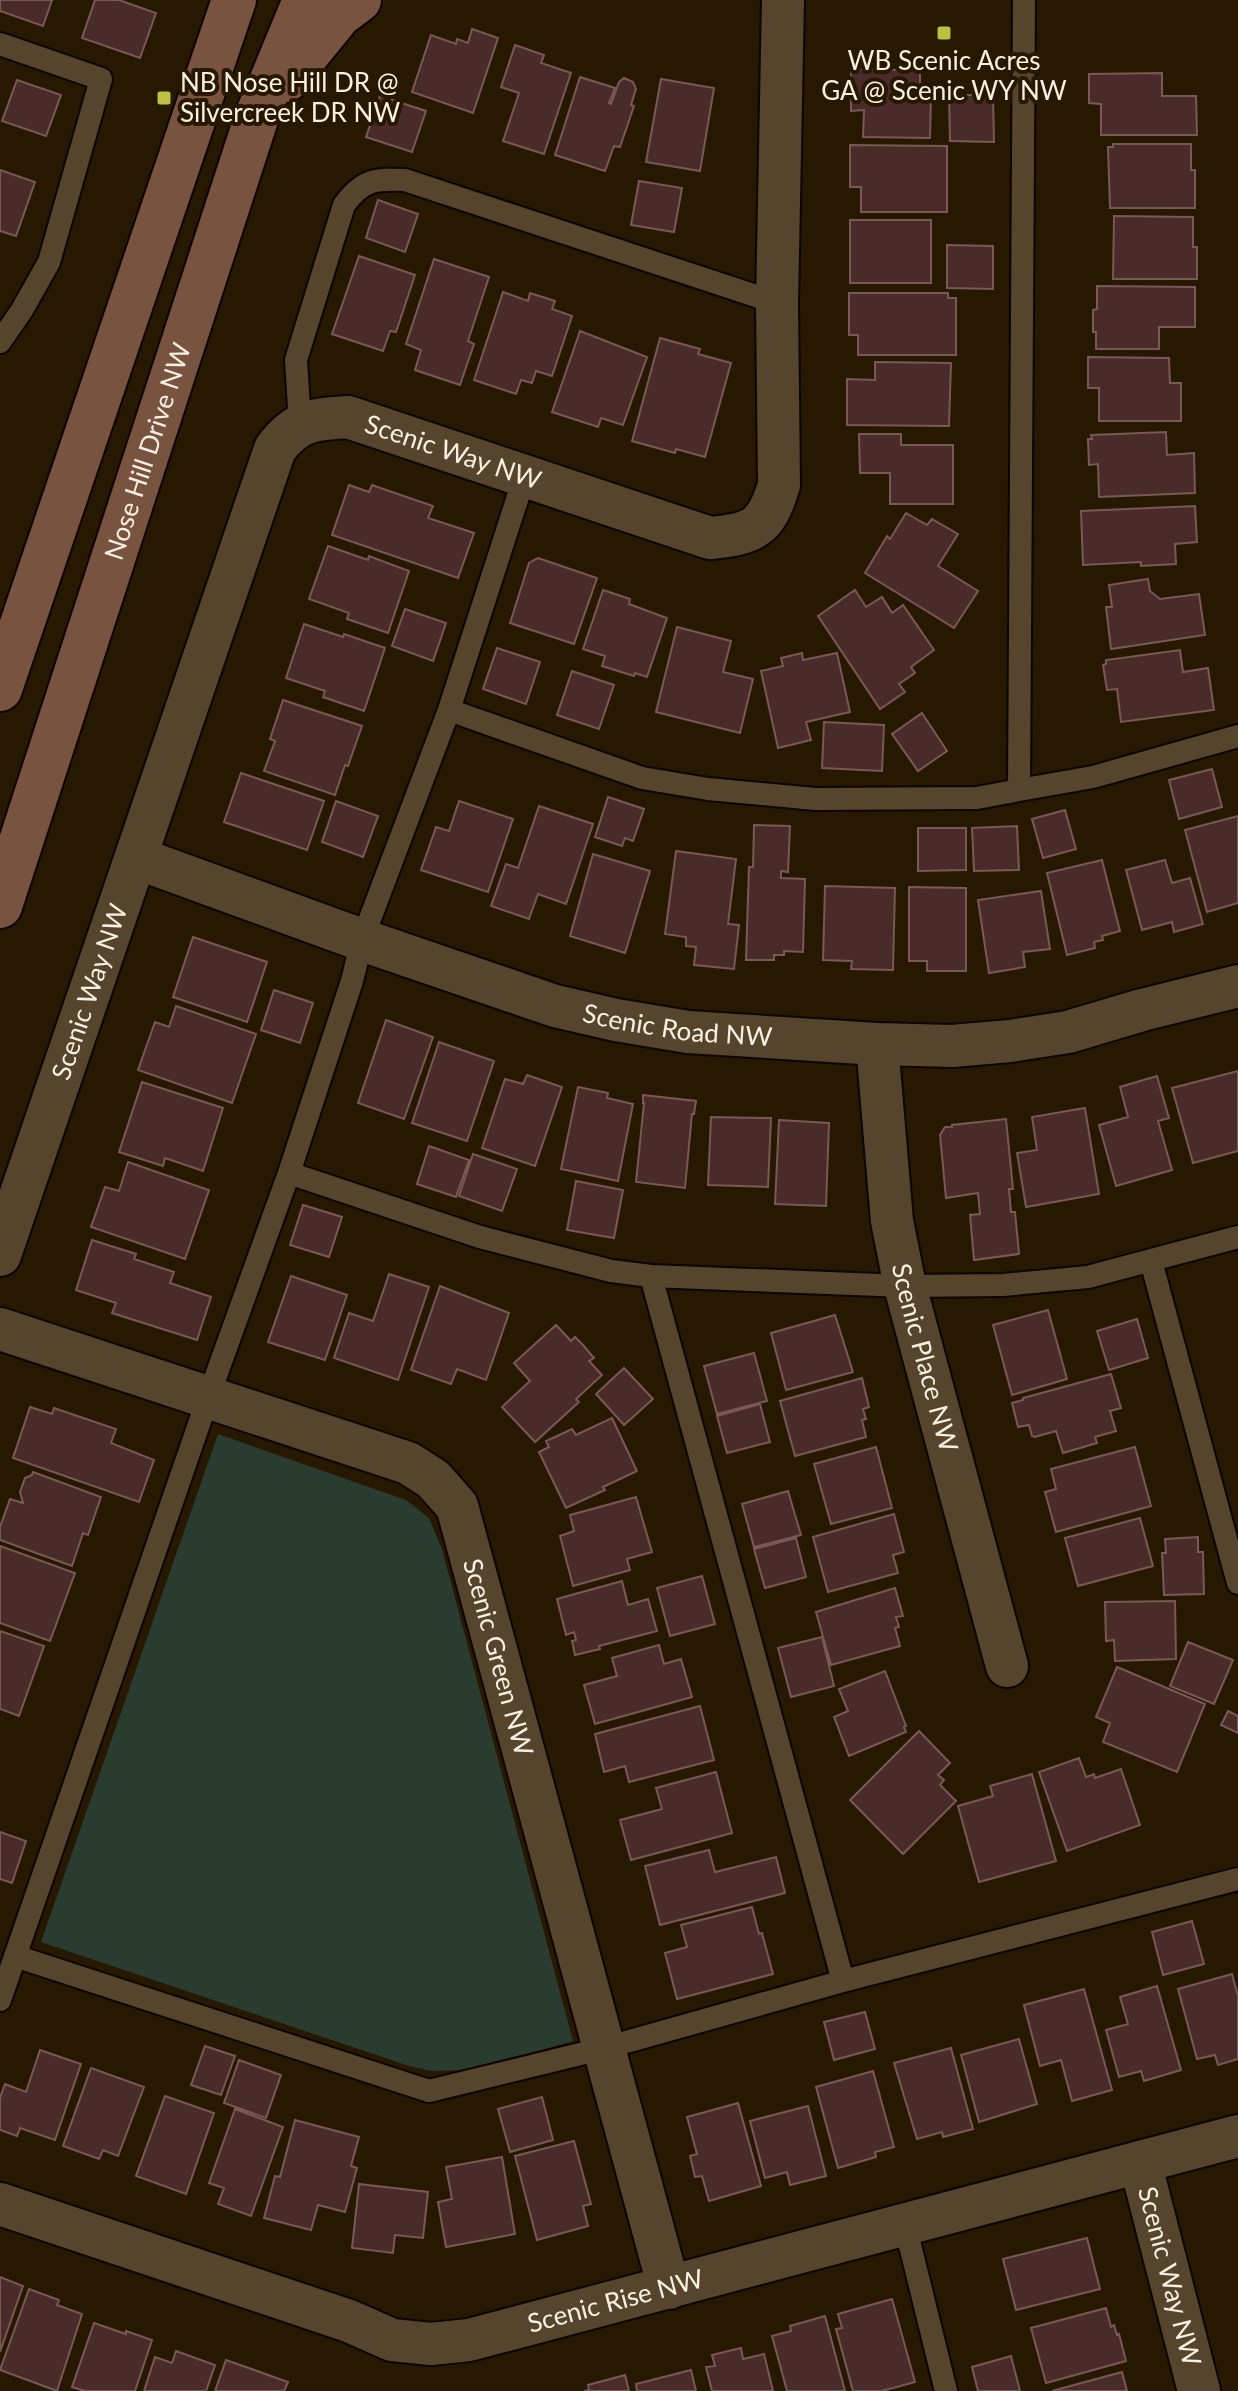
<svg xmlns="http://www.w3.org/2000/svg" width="1238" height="2391" font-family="Lato,sans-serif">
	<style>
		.green { fill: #293c2f }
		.building { fill: #492c29; stroke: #795855; stroke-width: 2 }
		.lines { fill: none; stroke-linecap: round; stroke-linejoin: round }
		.service-casing { stroke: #0f0400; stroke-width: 26 }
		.minor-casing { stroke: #0f0400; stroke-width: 46 }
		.secondary-casing { stroke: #0f0400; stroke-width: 48 }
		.service { stroke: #56452d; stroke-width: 22 }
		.minor { stroke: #56452d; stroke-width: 42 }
		.secondary { stroke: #775340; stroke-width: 44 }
		.poi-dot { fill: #bebf42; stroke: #271802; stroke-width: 3 }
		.labels { text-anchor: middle; stroke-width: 8; stroke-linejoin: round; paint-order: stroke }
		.poi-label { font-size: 26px; fill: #faf0e1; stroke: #271802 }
		.street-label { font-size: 26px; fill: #faf0e1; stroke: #271802 }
	</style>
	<rect width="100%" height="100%" fill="#271802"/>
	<!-- green -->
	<path class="green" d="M218,1434L406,1500L429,1518L442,1549L573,2041L470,2070L432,2071L409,2066L41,1942Z"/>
	<!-- building -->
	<path class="building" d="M0,0H52L43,26L0,11Z
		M95,0H119L156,13L140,58L82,38Z
		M472,29L498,38L473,113L412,92L431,35L456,44L457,39L468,43Z
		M515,45L544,55L541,63L571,73L544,154L503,141L519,93L501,87Z
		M851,69L920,70V96H931L930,138L863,137L864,110L851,111Z
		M1162,73V96H1196L1197,135H1101V104L1089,103V74Z
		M580,77L615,88L609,103L611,104L619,82L624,78L633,82L636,89L631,105L634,106L620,147L614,146L605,171L555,155Z
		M661,79L714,88L700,171L646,162Z
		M17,80L61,95L46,136L2,121Z
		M949,95H993L994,142L950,141Z
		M380,96L426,111L412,152L366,137Z
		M1113,144H1191V170H1195V208H1110L1108,147H1113Z
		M850,145L947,146V212H861V187H850Z
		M0,170L35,182L16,236L0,231Z
		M639,181L682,188L674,232L631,225Z
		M378,200L418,214L405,252L366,238Z
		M1114,216L1193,217V247H1197V279H1113Z
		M850,220H931V283H850Z
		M947,245L993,246V289L947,288Z
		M359,256L415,275L396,332L390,331L383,351L332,334Z
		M434,259L489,277L468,341L474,344L460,385L415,370L421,350L406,344Z
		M1097,286L1195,287V327H1159V349H1096V332H1093V310L1097,309Z
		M503,292L528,301L530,293L555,301L552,309L572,316L552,376L536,371L532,383L521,380L516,394L474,380Z
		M849,293H948V298H956V355H858V335H849Z
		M580,331L647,357L623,425L601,418L598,427L552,412Z
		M660,338L700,349L698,354L731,363L705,457L676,449L675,453L632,441Z
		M1088,357L1169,358L1170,383H1181V421H1099V388H1088Z
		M875,362L951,363L949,426L847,425V379L875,380Z
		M1166,432L1167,455L1194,453L1195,493L1099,497L1098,464L1089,465L1088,439H1092L1091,435Z
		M859,434H901V445H953V504H890V473H860Z
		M349,485L369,492L372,485L433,506L428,518L474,533L458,578L332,535Z
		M1195,506L1197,542L1175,544L1176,564L1141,566V562L1083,565L1081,511Z
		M906,513L927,525L932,519L958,534L938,566L978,591L954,628L865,573L887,536L890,539Z
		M328,546L368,560L369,556L409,571L388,633L347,619L349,613L309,599Z
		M538,558L597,578L574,644L510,623L529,563Z
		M1148,579L1150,591L1160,599L1199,594L1205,635L1111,649L1106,607H1112L1109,585Z
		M603,590L630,599L629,604L667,618L647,677L635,673L634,676L602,666L605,656L583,649Z
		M855,590L866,607L882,597L892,613L903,605L934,650L911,667L915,673L899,684L905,692L880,709L818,616Z
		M405,609L446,623L433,661L392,646Z
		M304,624L343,637L344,634L385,648L364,711L323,697L325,691L286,678Z
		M677,627L731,641L723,672L753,679L740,733L656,712Z
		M497,648L540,662L526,704L483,689Z
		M1180,650L1183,672L1208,668L1214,710L1121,722L1117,689L1107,690L1103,665L1106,664V660Z
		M802,653L803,660L837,653L850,712L806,722L811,740L778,748L761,671L783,666L781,658Z
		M572,671L614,685L599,729L557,715Z
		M283,700L362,726L348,766L345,765L335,795L264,771L275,741L270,739Z
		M922,713L947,751L918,771L892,734Z
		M824,722L884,725L882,771L822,768Z
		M1212,769L1222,807L1179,819L1169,780Z
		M241,773L324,801L307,850L224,822Z
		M608,797L644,809L633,841L625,838L622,846L595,837Z
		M336,801L378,816L363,857L322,842Z
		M459,801L513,819L488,892L421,870L436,827L449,831Z
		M539,806L593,824L566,904L538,894L529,919L491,906L506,864L518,868Z
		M1065,810L1076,849L1043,858L1032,819Z
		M1238,816V903L1207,912L1185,830Z
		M754,825L790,826L788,872L781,871V878L805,879L803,952L784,951V955H774V960H746L749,867H753Z
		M1017,826L1019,870L974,871L972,828Z
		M918,828H966V870L918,871Z
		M676,851L736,859L728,924L739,925L734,969L694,965L696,947L686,946V937L665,934Z
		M593,854L650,871L625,953L570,936Z
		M1102,860L1120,931L1102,936L1103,940L1094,942L1095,948L1067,955L1047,873Z
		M1165,860L1172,883L1190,878L1203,924L1174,932L1172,922L1142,930L1126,870Z
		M825,886L895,888L893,970L851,969L852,961L823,960Z
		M909,887L966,888V971H927V961H909Z
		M1041,891L1050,949L1023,952L1025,967L989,973L978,900Z
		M193,937L267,962L247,1022L173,997Z
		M274,990L313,1003L300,1043L261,1030Z
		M176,1006L256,1034L232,1103L138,1070L155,1022L169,1027Z
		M386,1020L433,1037L404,1119L358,1103Z
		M439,1042L494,1061L467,1141L412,1123Z
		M1238,1071V1151L1193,1163L1172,1088Z
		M527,1075L562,1087L535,1166L482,1148L505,1079L523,1084Z
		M1157,1076L1169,1118L1158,1121L1172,1170L1116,1186L1099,1125L1128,1117L1120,1087Z
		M142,1082L223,1108L203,1171L165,1158L163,1166L119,1152Z
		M578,1087L608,1093L607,1098L633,1104L618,1181L561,1169Z
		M643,1095L696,1101L694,1114H692L685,1188L636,1182L644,1103H643Z
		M1085,1108L1099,1194L1026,1207L1017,1153L1037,1150L1032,1117Z
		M711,1117L771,1118L768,1187L708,1185Z
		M1006,1119L1013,1189H1009L1011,1212H1015L1019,1254L974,1260L970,1215L980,1214L978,1193L946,1198L940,1135L945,1127H952V1125Z
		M779,1120L829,1123L826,1206L775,1204Z
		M429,1146L469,1160L456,1197L417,1184Z
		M473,1154L517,1169L502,1211L459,1196Z
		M128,1162L209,1190L185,1259L91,1227L105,1187L119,1191Z
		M576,1181L623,1190L614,1238L567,1230Z
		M303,1205L342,1217L329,1257L290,1245Z
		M92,1240L136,1254L134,1259L174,1272L170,1283L211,1297L197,1340L112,1313L116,1303L76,1290Z
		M389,1274L429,1287L398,1380L334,1358L349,1313L373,1321Z
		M291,1276L347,1295L325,1360L268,1342Z
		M440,1286L509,1313L486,1380L457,1369L451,1384L411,1370Z
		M1048,1310L1067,1379L1012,1395L993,1325Z
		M835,1315L853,1372L786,1390L771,1333Z
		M1137,1319L1148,1358L1109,1370L1097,1331Z
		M556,1325L571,1341L575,1337L583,1345L594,1358L589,1361L602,1375L576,1399L579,1402L535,1442L502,1407L530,1381L514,1363Z
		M754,1353L767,1401L717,1414L704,1366Z
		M624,1368L653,1399L624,1425L596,1394Z
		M1111,1374L1121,1408L1110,1411L1116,1431L1095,1437L1097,1443L1063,1453L1056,1431L1035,1437L1032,1436L1029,1425L1018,1427L1012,1403L1023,1400V1398Z
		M862,1378L869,1407L863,1409L866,1419L862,1420L866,1437L795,1456L780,1401Z
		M760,1404L770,1442L727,1453L717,1416Z
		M30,1407L52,1414L54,1408L116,1429L111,1443L154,1460L139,1502L13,1458Z
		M612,1418L637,1471L603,1487L605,1490L566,1508L539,1452L549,1447L546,1441L572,1429L576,1435Z
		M876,1447L892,1508L831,1524L814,1464Z
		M1135,1447L1151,1506L1056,1532L1045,1492L1056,1489L1051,1469Z
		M33,1472L101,1497L88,1535L83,1533L72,1566L0,1540V1527L10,1499L23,1503L20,1492L25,1478L32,1475Z
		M788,1491L801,1535L754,1547L742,1504Z
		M636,1497L652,1552L627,1559L630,1570L573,1586L560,1536L574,1531L570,1515Z
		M894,1514L904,1552L893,1555L898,1573L828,1592L813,1537Z
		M1140,1518L1153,1566L1078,1586L1065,1538Z
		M1198,1537V1552H1203L1204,1594L1164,1595L1162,1553H1166L1165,1539Z
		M796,1538L806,1577L765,1588L754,1549Z
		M0,1546L75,1573L50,1641L0,1623Z
		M702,1576L715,1624L670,1636L657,1588Z
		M622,1581L628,1605L648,1599L657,1631L599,1646L600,1649L575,1655L572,1641L576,1640L574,1632L566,1635L557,1599Z
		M895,1588L903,1616L896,1617L899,1627L895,1628L900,1646L831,1665L816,1612Z
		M1175,1601L1176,1659L1115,1661L1114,1640L1106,1641L1105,1602Z
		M0,1631L44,1646L19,1716L0,1709Z
		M822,1637L834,1686L791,1697L778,1648Z
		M1188,1642L1233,1660L1214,1704L1170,1686Z
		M659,1645L664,1664L681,1659L692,1697L595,1724L584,1685L617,1676L612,1658Z
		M1117,1667L1205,1704L1177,1772L1103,1742L1110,1723L1096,1717Z
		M885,1671L906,1726L904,1727L906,1732L849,1756L834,1717L848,1711L839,1689Z
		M700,1706L714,1760L629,1782L625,1766L604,1772L595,1734Z
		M1228,1711L1238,1716V1733L1221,1725Z
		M919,1731L950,1763L938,1775L944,1780L940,1785L956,1801L903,1854L850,1800Z
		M1079,1758L1086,1777L1094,1774L1095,1778L1121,1769L1140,1825L1067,1851L1039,1772Z
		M716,1772L732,1833L631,1860L620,1820L662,1809L656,1788Z
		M1032,1774L1056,1861L979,1882L958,1806L993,1796L990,1786Z
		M0,1832L26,1841L12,1883L0,1879Z
		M709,1850L715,1872L776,1857L785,1893L660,1925L645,1866Z
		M752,1907L759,1934L762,1933L773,1974L677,1999L665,1953L687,1947L681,1925Z
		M1192,1921L1204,1964L1163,1975L1152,1932Z
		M1232,1974L1238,1996V2059L1218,2065L1215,2055L1197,2059L1178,1989Z
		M1157,1986L1181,2070L1144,2081L1141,2071L1119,2077L1106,2030L1128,2024L1120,1997Z
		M1084,1989L1112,2090L1072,2101L1061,2060L1040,2066L1024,2005Z
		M865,2012L875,2049L834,2060L824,2022Z
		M1019,2039L1037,2104L979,2122L961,2055Z
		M205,2046L235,2056L221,2095L191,2085Z
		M951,2048L973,2129L943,2137L942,2132L917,2139L894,2063Z
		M40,2050L81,2064L55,2140L20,2128L17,2136L0,2130V2098L5,2084L26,2092Z
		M239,2060L281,2075L266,2118L224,2103Z
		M91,2068L144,2087L118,2156L103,2150L99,2159L63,2146Z
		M873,2071L894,2147L875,2152L876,2157L838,2168L816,2087Z
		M165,2096L214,2113L186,2194L136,2176Z
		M542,2097L553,2140L510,2152L498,2109Z
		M738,2103L761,2186L709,2201L702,2176L695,2177L690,2156L697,2154L687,2117Z
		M808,2106L826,2176L790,2185L787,2172L765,2178L750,2121Z
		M235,2109L283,2127L251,2216L218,2204L224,2188L209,2183Z
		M295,2120L359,2137L351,2166L357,2168L345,2212L318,2205L311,2230L264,2218L275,2176L280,2177Z
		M574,2141L591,2204L583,2206L588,2226L537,2240L515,2156Z
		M502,2157L515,2234L446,2247L438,2202L452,2199L446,2167Z
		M359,2184L428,2192L423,2238L395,2235L393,2253L352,2248Z
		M1087,2238L1100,2289L1016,2310L1003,2259Z
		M0,2277L23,2286L0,2352Z
		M29,2289L59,2300L57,2305L82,2314L57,2391L0,2370Z
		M892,2299L915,2382L882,2391H853L836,2329L842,2328L838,2314Z
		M1106,2308L1111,2327L1114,2325L1117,2335L1119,2334L1126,2361L1046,2383L1031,2328Z
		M825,2316L845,2391H787L772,2336L791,2331L790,2326Z
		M94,2323L126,2334V2331L152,2340L135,2391H85L72,2387Z
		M741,2348L743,2359L764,2354L773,2391H712L706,2367L715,2366L712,2355Z
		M176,2351L215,2365L206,2391H144L155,2357L172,2363Z
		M1011,2356L1020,2391H978L972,2367Z
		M226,2360L288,2382L284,2391H215Z
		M691,2370L696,2391H637L636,2384Z
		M1122,2372L1127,2391H1052Z
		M625,2375L629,2391H584L589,2390L588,2385Z"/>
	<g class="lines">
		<defs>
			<path id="service" d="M1024,0L1019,790L1093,777L1238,736
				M0,44L101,79L49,262L22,310L0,342
				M300,424L296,360L344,205C363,179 375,179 405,180L777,303
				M449,710L642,778L708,789L815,799L977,798L1019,790
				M289,1173L480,1237L611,1271L651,1276L905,1286L1003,1285L1088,1277L1238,1237
				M1151,1261L1238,1583
				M651,1276L843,1981
				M15,1956L429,2091L605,2048L843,1981L1238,1879
				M0,2000L208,1398L289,1173L352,981L362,940L449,710L525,475
				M905,2225L946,2391"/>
			<g id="minor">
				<path id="s1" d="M137,858L362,940L555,1006L616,1020L688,1032L877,1044L952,1046L1010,1041L1068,1032L1142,1010L1238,986"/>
				<path id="s2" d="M877,1044L892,1221L905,1286L1007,1666"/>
				<path id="s3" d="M0,1255L275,449C296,420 314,419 348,417L710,538C754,534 766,528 779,485L777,303L783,0"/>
				<path id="s4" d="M0,1329L408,1463L433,1479L457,1506L669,2288"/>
				<path id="s5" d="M1140,2162L1199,2391"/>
				<path id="s6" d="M0,2204L349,2321L392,2340L431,2344L469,2340L1238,2136"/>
			</g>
			<g id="secondary">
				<path d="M286,80L339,15L359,0"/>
				<path d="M0,689L234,0"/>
				<path id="s7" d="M0,906L257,116L305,0"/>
			</g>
		</defs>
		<!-- service casing -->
		<use href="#service" class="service-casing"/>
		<!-- minor casing -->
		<use href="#minor" class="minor-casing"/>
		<!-- secondary casing -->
		<use href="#secondary" class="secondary-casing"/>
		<!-- service -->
		<use href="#service" class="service"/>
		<!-- minor -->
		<use href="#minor" class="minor"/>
		<!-- secondary -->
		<use href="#secondary" class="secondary"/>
	</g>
	<!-- markers -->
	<g class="poi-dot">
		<rect x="936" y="25" width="16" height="16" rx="4"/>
		<rect x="156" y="90" width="16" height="16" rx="4"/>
	</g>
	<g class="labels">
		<!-- poi labels -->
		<g class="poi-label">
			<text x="944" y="70">WB Scenic Acres<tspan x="944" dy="30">GA @ Scenic WY NW</tspan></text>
			<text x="180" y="92" text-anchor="start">NB Nose Hill DR @<tspan x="180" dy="30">Silvercreek DR NW</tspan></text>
		</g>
		<!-- street labels -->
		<g class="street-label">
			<text dy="9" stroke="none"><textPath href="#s7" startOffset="478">Nose Hill Drive NW</textPath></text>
			<text dy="9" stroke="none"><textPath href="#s3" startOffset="1046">Scenic Way NW</textPath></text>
			<text dy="9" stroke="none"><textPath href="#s3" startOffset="278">Scenic Way NW</textPath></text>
			<text dy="9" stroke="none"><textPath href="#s1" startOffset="568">Scenic Road NW</textPath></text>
			<text dy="9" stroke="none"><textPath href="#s2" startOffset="318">Scenic Place NW</textPath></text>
			<text dy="9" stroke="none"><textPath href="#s4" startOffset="652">Scenic Green NW</textPath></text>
			<text dy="9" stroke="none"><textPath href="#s5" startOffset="118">Scenic Way NW</textPath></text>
			<text dy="9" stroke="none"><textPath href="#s6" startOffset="644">Scenic Rise NW</textPath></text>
		</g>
	</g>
</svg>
